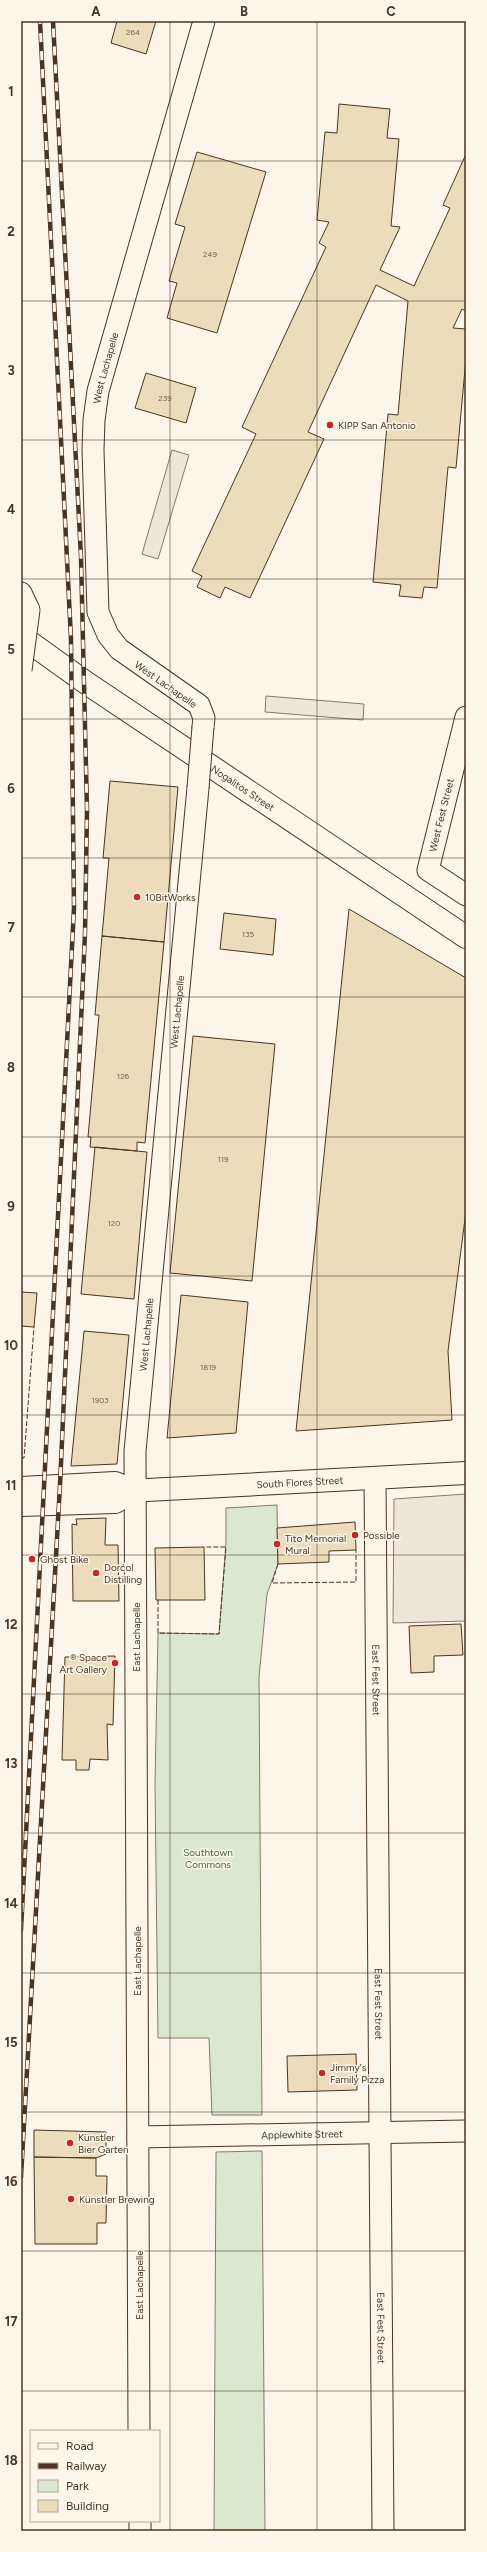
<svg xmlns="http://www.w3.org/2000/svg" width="487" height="2552" font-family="Figtree,sans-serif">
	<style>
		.green { fill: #dce7d0; stroke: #887966 }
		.parking { fill: #ede7d9; stroke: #887966 }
		.building { fill: #ecdcbc; stroke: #4a3520 }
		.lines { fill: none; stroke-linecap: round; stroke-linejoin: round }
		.minor-casing { stroke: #4a3520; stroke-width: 23 }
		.major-casing { stroke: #4a3520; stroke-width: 24 }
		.minor { stroke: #fbf6e9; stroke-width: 21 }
		.major { stroke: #fbf6e9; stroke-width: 22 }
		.rail-casing { stroke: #4a3520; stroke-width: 4.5 }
		.rail { stroke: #fbf6e9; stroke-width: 3; stroke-dasharray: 9; stroke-linecap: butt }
		.minor-bridge-casing { stroke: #4a3520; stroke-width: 23; stroke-linecap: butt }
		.minor-bridge { stroke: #fbf6e9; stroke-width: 21 }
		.fence { stroke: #4a3520; stroke-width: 1; stroke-dasharray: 5 2; stroke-linecap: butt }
		.grid { fill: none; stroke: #4a3520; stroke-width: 1; stroke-opacity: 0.55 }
		.poi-dot { fill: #c62828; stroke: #fbf6e9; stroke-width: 1.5 }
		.labels { text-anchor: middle; stroke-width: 3; stroke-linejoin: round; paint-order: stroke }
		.number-label { font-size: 8px; fill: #725f47 }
		.street-label { font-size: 10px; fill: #4a3520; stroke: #fbf6e9 }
		.poi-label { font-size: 10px; fill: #4a3520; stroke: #fbf6e9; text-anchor: start }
		.park-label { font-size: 10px; fill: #436837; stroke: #fbf6e9 }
		.neatline { fill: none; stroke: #4a3520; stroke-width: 1.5 }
		.grid-label { font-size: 13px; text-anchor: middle; font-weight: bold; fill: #4a3520 }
	</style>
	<rect width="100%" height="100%" fill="#fbf6e9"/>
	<!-- green -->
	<path class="green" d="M277,1505L278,1564L267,1594L259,1677L262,2115H212L209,2038H158L155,1784L158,1633L219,1634L226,1542V1508Z
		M262,2151L265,2531H214L216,2152Z"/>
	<!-- parking -->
	<path class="parking" d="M172,450L189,455L158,559L142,554Z
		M266,696L364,704L363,720L265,712Z
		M466,1494V1621L393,1623L394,1499Z"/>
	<!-- building -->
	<path class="building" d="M117,21H156L146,54L111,43Z
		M339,104L390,109L387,138L399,139L391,226L400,227L380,270L414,286L450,208L443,205L466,154V311L462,309L453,328L466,329V358L456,468L448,467L437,588L424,587L422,598L399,596L401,585L373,582L388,414L398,415L408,301L376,285L308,432L324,439L250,598L225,587L220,598L197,587L202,576L192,571L256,434L242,427L326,247L319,243L329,222L317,220L325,132L337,133Z
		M197,152L266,172L217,333L167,318L177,283L169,281L185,227L175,224Z
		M146,373L196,388L186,423L135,408Z
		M110,781L178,787L164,942L102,936L109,858H103Z
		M349,909L466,978V1211L448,1351L452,1420L296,1431Z
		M224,913L276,919L273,955L220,949Z
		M102,936L164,942L145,1143L137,1142V1151L90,1147L91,1137H88L99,1015H95Z
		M193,1036L275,1044L252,1281L170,1273Z
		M95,1147L147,1152L134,1299L81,1294Z
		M21,1292L37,1293L34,1327L21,1326Z
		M181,1295L248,1302L236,1433L167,1438Z
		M84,1331L129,1335L117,1464L71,1466Z
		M106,1518L105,1545H118L119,1601H73L72,1524L77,1525L76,1519Z
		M355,1522L356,1550L329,1551V1562L278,1564L277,1528Z
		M204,1547L205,1600H156L155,1548Z
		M461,1624L463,1655L434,1656V1672L411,1673L409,1626Z
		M115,1656L113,1725L107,1724L108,1760L90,1759L89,1770H76V1760H62L65,1657Z
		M356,2054L357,2090L288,2092L287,2056Z
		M34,2130L106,2132V2154L96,2158L34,2157Z
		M34,2157L96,2158V2176H107L106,2223H97V2244H35Z"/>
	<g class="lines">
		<defs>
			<g id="minor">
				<path d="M21,593L29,610"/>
				<path d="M466,717L428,870L466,895"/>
				<path id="s1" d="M203,727L204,718L199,705L119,649L108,635L98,612L93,450L94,420L98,391L204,21"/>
				<path id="s2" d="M375,1478L383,2531"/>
				<path id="s3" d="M138,2137L466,2131"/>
				<path id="s4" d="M139,2431L135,1451L198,788"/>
				<path d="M140,2521V2531"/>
			</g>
			<g id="major">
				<path id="s5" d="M21,636L85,682L466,937"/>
				<path d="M21,1488L115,1483L135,1491"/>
				<path id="s6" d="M21,1505L115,1502L135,1491L147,1490L466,1473"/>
			</g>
		</defs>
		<!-- minor casing -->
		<use href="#minor" class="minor-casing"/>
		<!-- major casing -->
		<use href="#major" class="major-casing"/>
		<!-- minor -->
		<use href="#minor" class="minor"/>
		<!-- major -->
		<use href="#major" class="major"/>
		<defs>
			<path id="rail" d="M21,1930L74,908L71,639L40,21
				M21,2177L60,1485L85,933L87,810L81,557L53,21"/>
		</defs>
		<!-- rail casing -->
		<use href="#rail" class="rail-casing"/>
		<!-- rail -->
		<use href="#rail" class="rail"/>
		<defs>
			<path id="minor-bridge" d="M21,670L29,610
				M198,788L203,727"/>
		</defs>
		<!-- minor-bridge casing -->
		<use href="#minor-bridge" class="minor-bridge-casing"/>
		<!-- minor-bridge -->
		<use href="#minor-bridge" class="minor-bridge"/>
		<!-- fence -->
		<path class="fence" d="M21,1458H24L34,1327
			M278,1564L272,1583L356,1582V1550
			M158,1600V1633L219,1634L226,1547H204"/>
	</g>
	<!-- grid -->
	<path class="grid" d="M170,21V2531M317,21V2531M21,161H466M21,301H466M21,440H466M21,579H466M21,719H466M21,858H466M21,997H466M21,1137H466M21,1276H466M21,1415H466M21,1555H466M21,1694H466M21,1833H466M21,1973H466M21,2112H466M21,2251H466M21,2391H466"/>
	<!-- markers -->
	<g class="poi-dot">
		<circle cx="330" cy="425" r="4"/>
		<circle cx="137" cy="897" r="4"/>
		<circle cx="355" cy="1535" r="4"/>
		<circle cx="277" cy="1544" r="4"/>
		<circle cx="32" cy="1559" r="4"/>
		<circle cx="96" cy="1573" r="4"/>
		<circle cx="115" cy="1663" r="4"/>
		<circle cx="322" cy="2073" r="4"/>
		<circle cx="70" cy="2143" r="4"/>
		<circle cx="71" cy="2199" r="4"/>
	</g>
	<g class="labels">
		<!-- number labels -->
		<g class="number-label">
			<text x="133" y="35">264</text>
			<text x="210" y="257">249</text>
			<text x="165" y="401">239</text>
			<text x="248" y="937">135</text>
			<text x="123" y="1079">126</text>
			<text x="223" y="1162">119</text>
			<text x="114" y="1226">120</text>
			<text x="208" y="1370">1819</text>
			<text x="100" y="1403">1903</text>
		</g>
		<!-- street labels -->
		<g class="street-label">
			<text dy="4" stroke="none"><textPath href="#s1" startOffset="409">West Lachapelle</textPath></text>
			<text transform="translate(166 684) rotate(35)" y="4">West Lachapelle</text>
			<text dy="4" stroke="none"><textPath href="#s5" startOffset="269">Nogalitos Street</textPath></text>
			<text transform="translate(441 815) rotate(-76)" y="4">West Fest Street</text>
			<text dy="4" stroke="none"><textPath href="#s4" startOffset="1421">West Lachapelle</textPath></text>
			<text dy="4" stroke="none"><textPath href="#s4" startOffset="1097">West Lachapelle</textPath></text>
			<text dy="4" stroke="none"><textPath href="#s6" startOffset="282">South Flores Street</textPath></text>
			<text transform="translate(136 1637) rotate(-90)" y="4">East Lachapelle</text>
			<text dy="4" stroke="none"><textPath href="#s2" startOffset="202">East Fest Street</textPath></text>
			<text transform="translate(137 1961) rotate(-90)" y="4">East Lachapelle</text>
			<text dy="4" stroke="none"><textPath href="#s2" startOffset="526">East Fest Street</textPath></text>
			<text dy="4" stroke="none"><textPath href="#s3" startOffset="164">Applewhite Street</textPath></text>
			<text transform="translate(139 2285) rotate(-90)" y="4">East Lachapelle</text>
			<text dy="4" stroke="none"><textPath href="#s2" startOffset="850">East Fest Street</textPath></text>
		</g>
		<!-- poi labels -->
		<g class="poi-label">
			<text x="338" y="429">KIPP San Antonio</text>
			<text x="145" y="901">10BitWorks</text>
			<text x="363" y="1539">Possible</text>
			<text x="285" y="1542">Tito Memorial<tspan x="285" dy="12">Mural</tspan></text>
			<text x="40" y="1563">Ghost Bike</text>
			<text x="104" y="1571">Dorćol<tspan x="104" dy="12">Distilling</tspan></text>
			<text x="107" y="1661" text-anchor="end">® Space<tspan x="107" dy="12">Art Gallery</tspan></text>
			<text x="330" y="2071">Jimmy's<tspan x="330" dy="12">Family Pizza</tspan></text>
			<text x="78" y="2141">Künstler<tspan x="78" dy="12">Bier Garten</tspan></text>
			<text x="79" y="2203">Künstler Brewing</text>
		</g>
		<!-- park labels -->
		<g class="park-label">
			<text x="208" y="1856">Southtown<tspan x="208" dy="12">Commons</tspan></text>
		</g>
	</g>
	<!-- border -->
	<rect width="487" height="2552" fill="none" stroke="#fbf6e9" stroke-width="44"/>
	<!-- legend -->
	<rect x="30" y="2430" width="130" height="92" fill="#fbf6e9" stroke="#b4a999"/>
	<rect x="38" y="2443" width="20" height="6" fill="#fbf6e9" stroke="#b4a999"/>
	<text x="66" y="2450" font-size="12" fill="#4a3520">Road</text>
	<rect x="38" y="2463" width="20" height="6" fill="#4a3520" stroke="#b4a999"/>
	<text x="66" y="2470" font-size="12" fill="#4a3520">Railway</text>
	<rect x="38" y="2480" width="20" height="12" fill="#dce7d0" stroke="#b4a999"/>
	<text x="66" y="2490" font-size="12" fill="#4a3520">Park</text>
	<rect x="38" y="2500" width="20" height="12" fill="#ecdcbc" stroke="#b4a999"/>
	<text x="66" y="2510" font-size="12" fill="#4a3520">Building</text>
	<rect x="22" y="22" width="443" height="2508" class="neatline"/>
	<g class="grid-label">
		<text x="96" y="16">A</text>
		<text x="244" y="16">B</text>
		<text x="391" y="16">C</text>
		<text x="11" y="96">1</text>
		<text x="11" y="236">2</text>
		<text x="11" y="375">3</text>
		<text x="11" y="514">4</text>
		<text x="11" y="654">5</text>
		<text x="11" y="793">6</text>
		<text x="11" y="932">7</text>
		<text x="11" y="1072">8</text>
		<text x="11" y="1211">9</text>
		<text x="11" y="1350">10</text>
		<text x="11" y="1490">11</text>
		<text x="11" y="1629">12</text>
		<text x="11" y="1768">13</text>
		<text x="11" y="1908">14</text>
		<text x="11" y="2047">15</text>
		<text x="11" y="2186">16</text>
		<text x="11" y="2326">17</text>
		<text x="11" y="2465">18</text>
	</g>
</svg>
